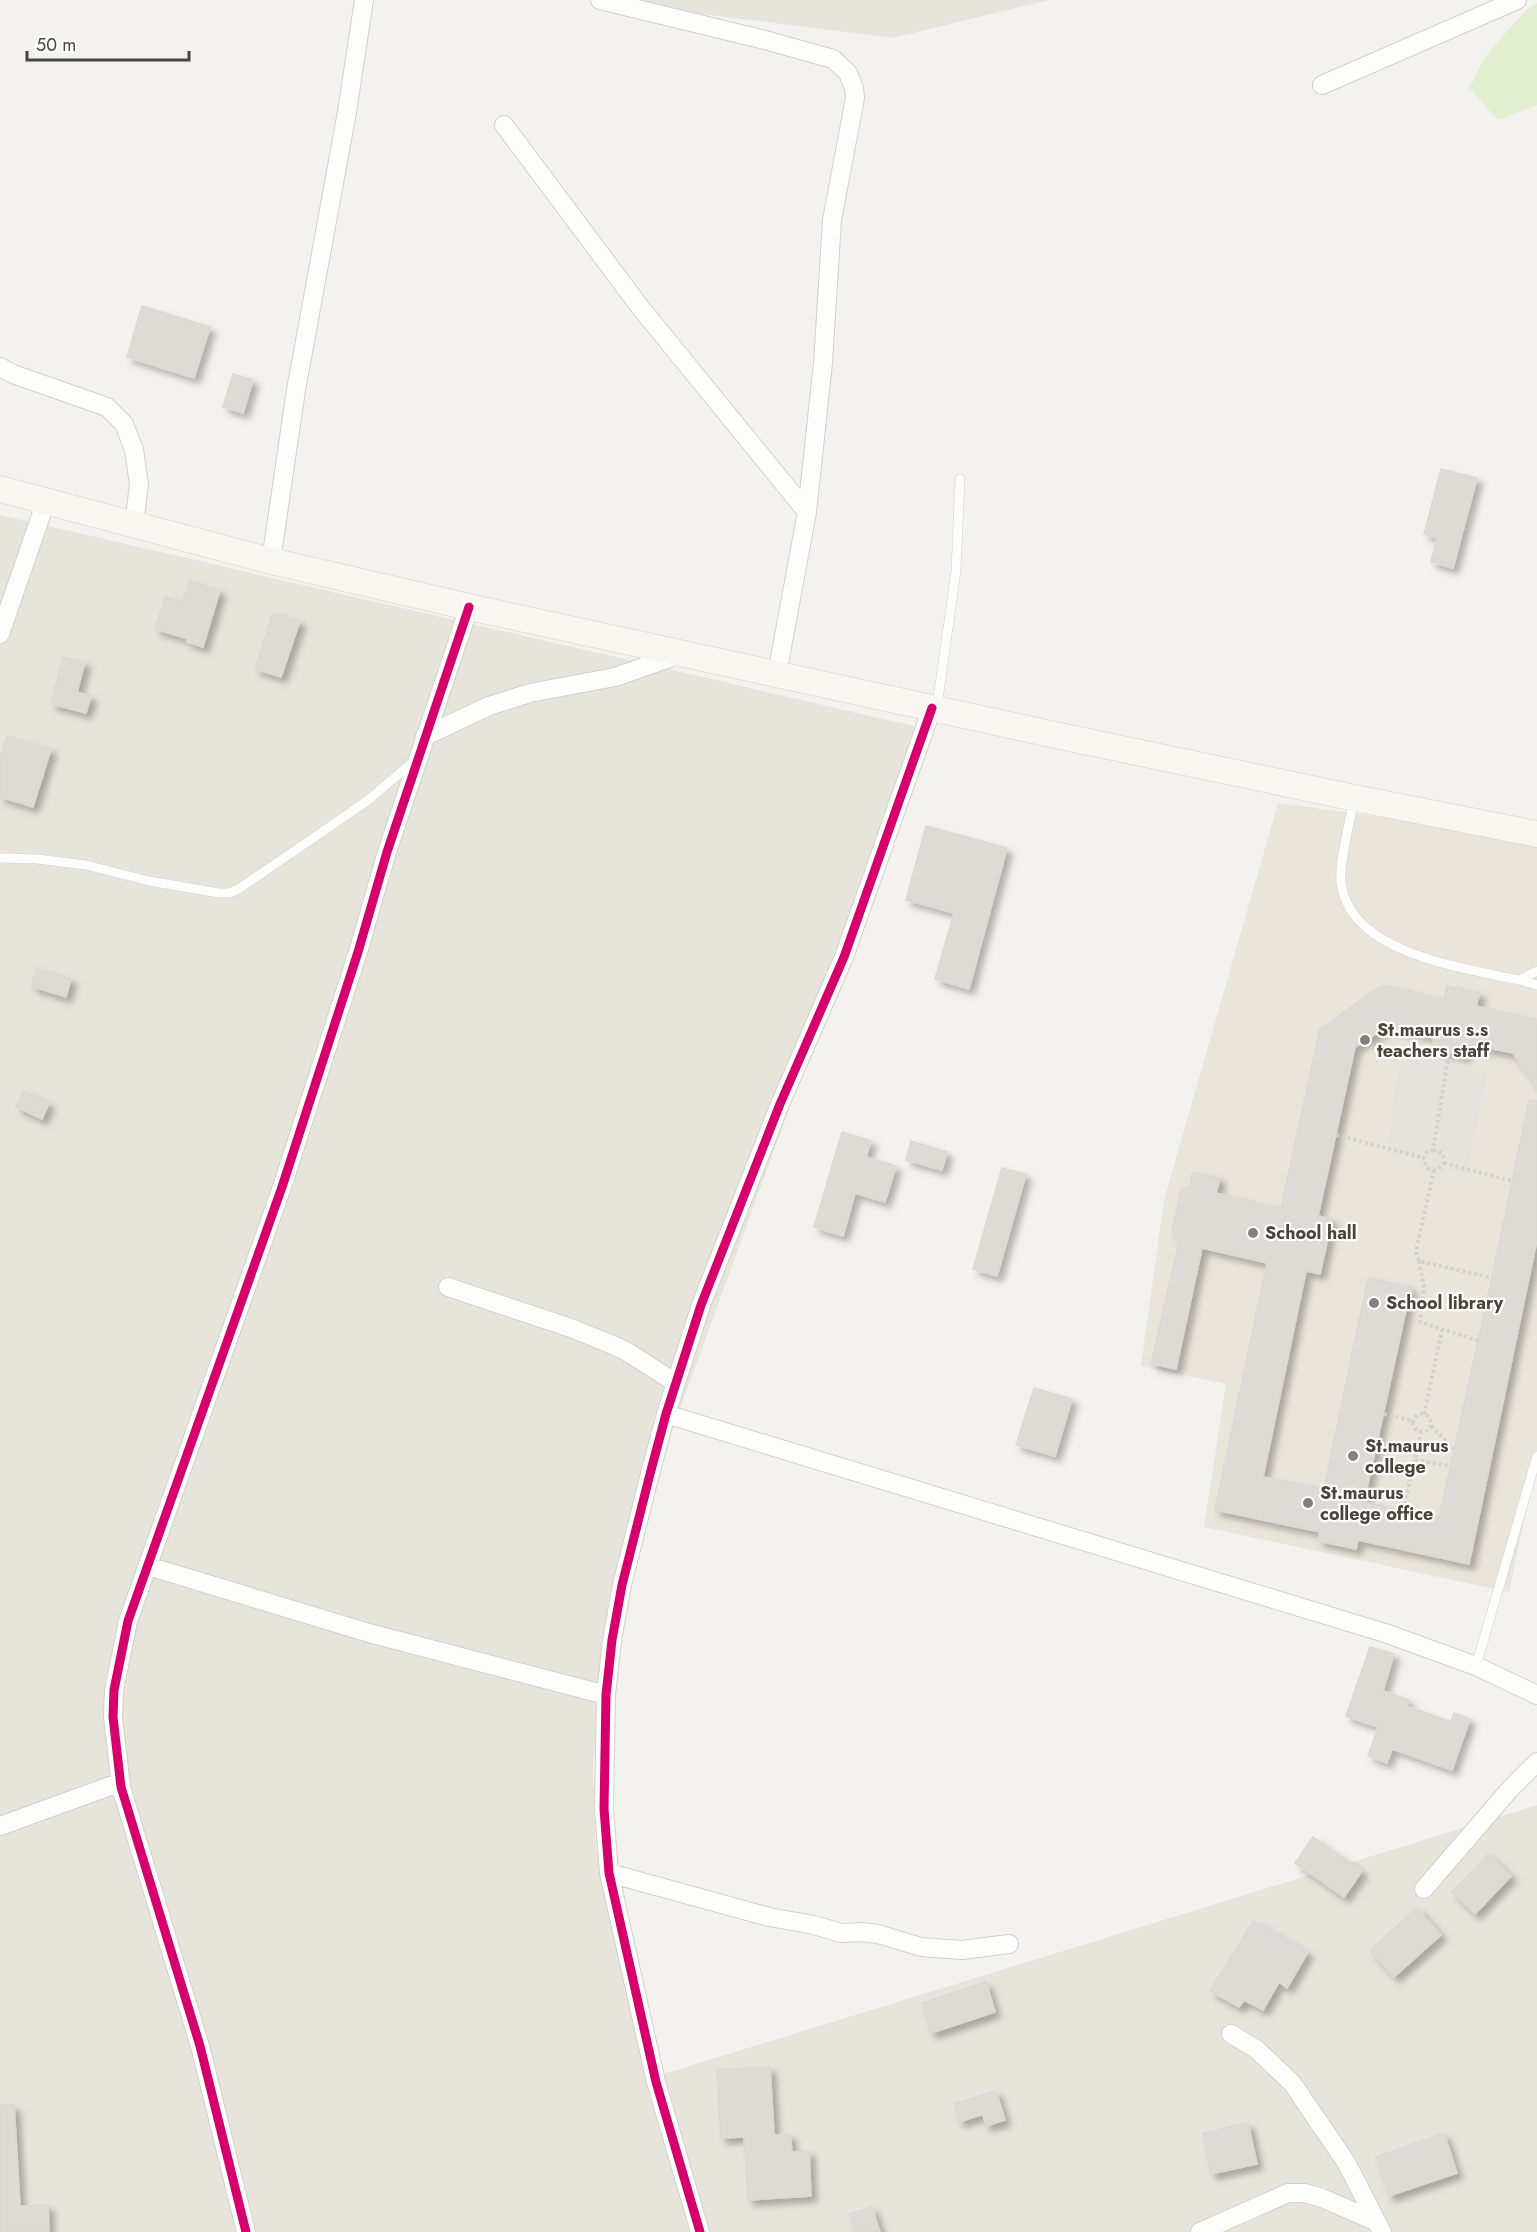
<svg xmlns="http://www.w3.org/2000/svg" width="1537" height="2232" font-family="Jost,sans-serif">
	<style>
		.residential { fill: #e7e4dc }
		.education { fill: #eae5da }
		.green { fill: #e1eecf }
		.parking { fill: #e6e3df }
		.building { fill: #dedbd6; stroke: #dcd9d4; stroke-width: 1.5; filter: url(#shadow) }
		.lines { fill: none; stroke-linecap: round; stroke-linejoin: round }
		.lane-casing { stroke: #d2d0cb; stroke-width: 10 }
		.street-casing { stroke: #d2d0cb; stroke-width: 20 }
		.secondary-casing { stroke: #d3cfc5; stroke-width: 27 }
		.path { stroke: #d3d2cc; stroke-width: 4; stroke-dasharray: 3 3; stroke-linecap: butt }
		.lane { stroke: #fdfdfc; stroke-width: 9 }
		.street { stroke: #fdfdfc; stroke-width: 18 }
		.secondary { stroke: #f7f6f1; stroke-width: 26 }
		.cycleway-casing { stroke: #fff; stroke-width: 13 }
		.cycleway { stroke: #d6006c; stroke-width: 9 }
		.poi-dot { fill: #868178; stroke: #fff; stroke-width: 2 }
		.labels { text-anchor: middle; stroke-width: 4.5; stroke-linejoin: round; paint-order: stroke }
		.poi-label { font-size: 18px; font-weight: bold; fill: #4b4439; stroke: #fff; text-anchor: start }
	</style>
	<defs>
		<filter id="shadow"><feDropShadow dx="5.5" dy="5.5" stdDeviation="3" flood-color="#0004"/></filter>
	</defs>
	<rect width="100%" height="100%" fill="#f4f2ee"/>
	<!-- residential -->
	<path class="residential" d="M591,0H1049L893,38Z
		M0,515L927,729L626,1558L602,1666L593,1763L596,1848L660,2075L1537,1805V2232H0Z"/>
	<!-- education -->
	<path class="education" d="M1278,803L1537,838V1459L1509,1592L1204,1527L1226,1384L1141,1366L1164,1200Z"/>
	<!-- green -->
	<path class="green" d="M1537,3V105L1498,120L1469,88L1485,57L1525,11Z"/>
	<!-- parking -->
	<path class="parking" d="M1401,1052L1487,1074L1467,1175L1448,1170L1440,1175L1431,1177L1425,1173L1417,1161L1386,1152Z"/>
	<!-- building -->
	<path class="building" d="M142,306L210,327L194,378L127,357Z
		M233,374L253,380L243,413L223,407Z
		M1441,469L1477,478L1453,568L1431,562L1437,538L1424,534Z
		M190,581L220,590L203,647L187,642L188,639L155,629L165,597L183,602Z
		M273,613L300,621L281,677L255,669Z
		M63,657L85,662L77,692L91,696L86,713L51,704Z
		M7,736L51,749L33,807L0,797V759Z
		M926,826L1007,848L969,989L935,979L954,913L906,900Z
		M37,968L71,979L66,997L31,986Z
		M1382,985L1444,999L1447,986L1480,993L1476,1006L1534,1019L1537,1024V1087L1513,1053L1467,1044L1465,1056L1432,1049L1434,1037L1387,1027L1355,1047L1318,1216L1332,1219L1320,1274L1306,1271L1263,1477L1324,1489L1368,1278L1411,1287L1364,1502L1439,1518L1492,1278L1529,1100L1537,1101V1240L1469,1564L1358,1540L1356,1549L1318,1541L1320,1532L1215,1510L1267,1263L1202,1248L1176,1369L1151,1364L1179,1242L1172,1231L1181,1191L1190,1185L1193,1172L1220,1178L1216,1193L1281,1208L1320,1029Z
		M23,1091L49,1103L42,1119L16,1107Z
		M842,1132L871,1141L866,1157L896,1166L885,1202L855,1193L843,1236L814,1227Z
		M911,1141L947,1152L942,1170L906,1160Z
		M1002,1168L1026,1174L997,1276L973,1269Z
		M1034,1388L1072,1399L1055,1456L1016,1445Z
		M1370,1647L1394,1654L1383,1691L1409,1700L1407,1706L1451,1722L1454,1713L1470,1719L1452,1770L1392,1749L1387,1763L1368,1756L1378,1727L1346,1716Z
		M1313,1837L1362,1871L1344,1897L1295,1863Z
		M1488,1854L1511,1876L1475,1914L1452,1892Z
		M1417,1908L1441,1935L1394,1977L1370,1950Z
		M1253,1921L1308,1952L1287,1988L1279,1982L1263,2010L1244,2000L1239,2007L1210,1991Z
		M986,1982L995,2012L931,2033L922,2003Z
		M770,2067L774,2135L790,2134L792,2152L809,2151L811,2196L748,2200L744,2137L721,2138L717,2070Z
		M996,2091L1005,2120L986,2126L983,2114L959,2122L954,2104Z
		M0,2105H14L20,2206L48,2205L49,2232H0Z
		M1248,2123L1257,2164L1211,2174L1203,2133Z
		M1444,2133L1457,2173L1389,2196L1376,2157Z
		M872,2207L880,2232H855L849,2214Z"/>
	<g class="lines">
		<defs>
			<path id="lane" d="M937,706L956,571L960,479
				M1354,800C1350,821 1339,862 1341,882C1348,953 1463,968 1519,980L1537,971
				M0,858L37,859L86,865L149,881L219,893H229L237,890L303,845L367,801L413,762
				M1519,980L1537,985
				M1476,1666L1537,1456"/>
			<path id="street" d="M600,0L761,39L833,59L848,73L854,88L855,98L832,220L823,363L807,512L777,674
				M1322,85L1517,0
				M504,125L640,307L807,512
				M0,367L13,374L107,407L124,424L134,450L139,484L134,525
				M271,561L296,390L347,112L364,0
				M0,634L46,501
				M425,736L489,706L530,693L615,677L681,654
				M448,1287L571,1328L608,1343L626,1351L676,1383
				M666,1414L1385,1633L1476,1666L1537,1695
				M148,1566L369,1633L606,1695
				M0,1826L121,1782
				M609,1873L769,1917L814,1925L841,1933L862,1932L878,1934L921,1947L962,1950L1009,1944
				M1424,1889L1510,1789L1537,1762
				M1231,2034L1256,2049L1292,2083L1346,2162L1382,2232
				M246,2232L200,2046L121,1787L113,1717L114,1690L128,1621L282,1187L358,952L387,852L469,607
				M700,2232L656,2082L609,1873L604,1809L606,1695L612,1640L622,1585L650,1474L666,1414L701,1305L780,1104L844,957L932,708
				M1200,2232L1288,2193H1305L1322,2198L1375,2221"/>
			<path id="secondary" d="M0,489L271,561L469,607L1060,736L1355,798L1537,834"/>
		</defs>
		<!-- lane casing -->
		<use href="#lane" class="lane-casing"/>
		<!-- street casing -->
		<use href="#street" class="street-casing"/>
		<!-- secondary casing -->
		<use href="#secondary" class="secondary-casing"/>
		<!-- path -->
		<path class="path" d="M1336,1135L1424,1158
			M1433,1150L1442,1153C1448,1165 1437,1174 1426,1167L1424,1158L1427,1152L1433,1150L1449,1053
			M1444,1163L1512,1181
			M1434,1170L1417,1246L1416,1253L1419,1261L1492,1278
			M1419,1261L1424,1288L1420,1322L1479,1341
			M1413 1423a9 9 0 1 1 18 0a9 9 0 1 1-18 0Z
			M1384,1414L1414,1421
			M1424,1414L1442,1331
			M1431,1426L1454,1449
			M1415,1460L1450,1466
			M1403,1510L1421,1432"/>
		<!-- lane -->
		<use href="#lane" class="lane"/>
		<!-- street -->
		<use href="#street" class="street"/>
		<!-- secondary -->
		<use href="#secondary" class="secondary"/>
		<defs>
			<path id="cycleway" d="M246,2232L200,2046L121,1787L113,1717L114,1690L128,1621L282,1187L358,952L387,852L469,607
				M700,2232L656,2082L609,1873L604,1809L606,1695L612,1640L622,1585L650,1474L666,1414L701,1305L780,1104L844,957L932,708"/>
		</defs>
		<!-- cycleway casing -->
		<use href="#cycleway" class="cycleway-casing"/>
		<!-- cycleway -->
		<use href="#cycleway" class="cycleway"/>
	</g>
	<!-- markers -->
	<g class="poi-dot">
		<circle cx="1365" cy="1040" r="6"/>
		<circle cx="1253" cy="1233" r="6"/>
		<circle cx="1374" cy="1303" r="6"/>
		<circle cx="1353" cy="1456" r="6"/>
		<circle cx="1308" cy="1503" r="6"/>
	</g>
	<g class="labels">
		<!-- poi labels -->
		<g class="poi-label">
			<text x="1377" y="1036">St.maurus s.s<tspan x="1377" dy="21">teachers staff</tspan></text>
			<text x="1265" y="1239">School hall</text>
			<text x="1386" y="1309">School library</text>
			<text x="1365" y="1452">St.maurus<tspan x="1365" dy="21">college</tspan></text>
			<text x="1320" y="1499">St.maurus<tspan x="1320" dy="21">college office</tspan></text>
		</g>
	</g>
	<!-- scale -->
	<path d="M27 51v9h162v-9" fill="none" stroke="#4b4439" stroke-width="3"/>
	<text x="36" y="51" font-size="18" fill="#4b4439" stroke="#ffffff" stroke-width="4.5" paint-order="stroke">50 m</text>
</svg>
